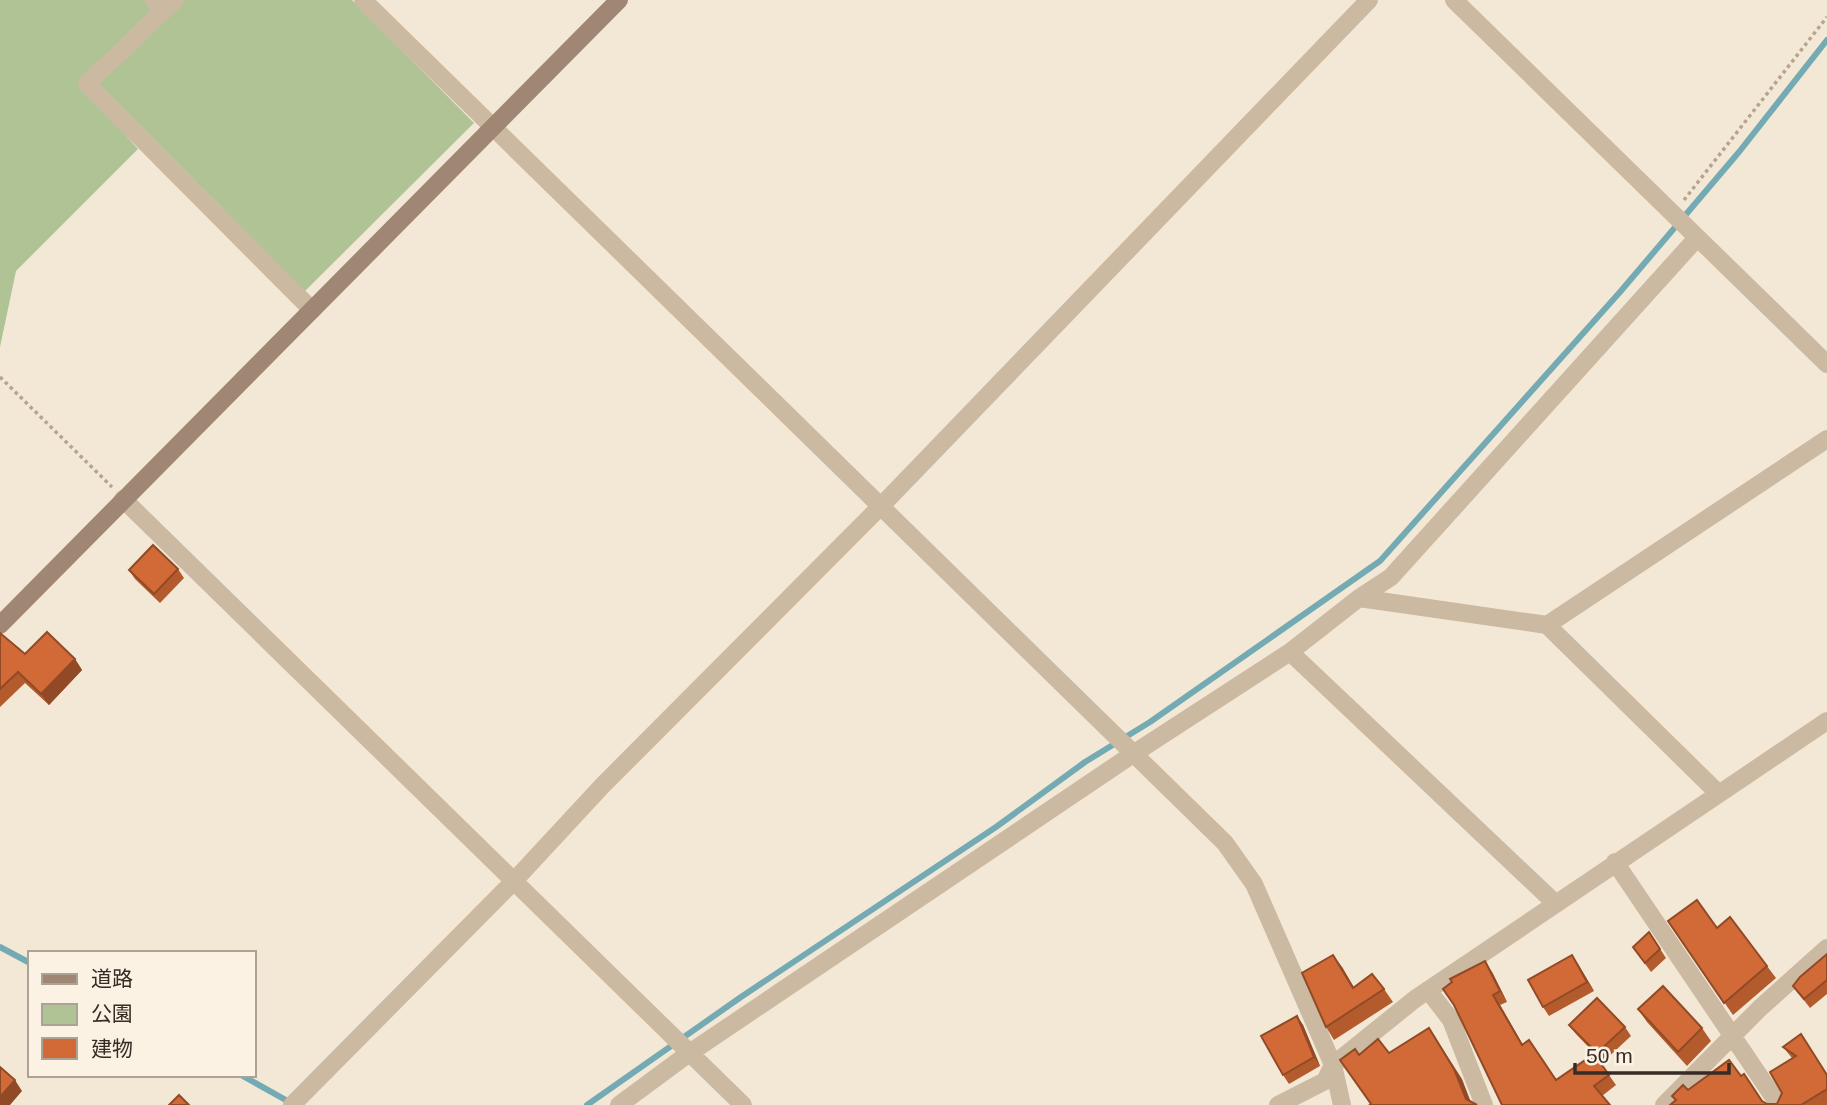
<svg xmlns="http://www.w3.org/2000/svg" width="1827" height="1105" font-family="Arial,'Noto Sans JP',sans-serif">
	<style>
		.green { fill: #b0c395 }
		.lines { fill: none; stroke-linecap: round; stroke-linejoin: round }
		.stream { stroke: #73aab3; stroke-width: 6 }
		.path { stroke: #b8a38c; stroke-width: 3.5; stroke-dasharray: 3.5 3.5; stroke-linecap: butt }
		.street { stroke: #ccb9a2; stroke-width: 18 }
		.secondary { stroke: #a08773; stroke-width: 18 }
		.wall { fill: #b45b2e }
		.shaded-wall { fill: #924a26 }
		.building { fill: #d16a36; stroke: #924a26; stroke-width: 2 }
	</style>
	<rect width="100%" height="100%" fill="#f3e8d6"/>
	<!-- green -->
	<path class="green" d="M0,0H165L79,83L138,149L16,271L0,347Z
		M184,0H352L474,123L304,292L98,84Z"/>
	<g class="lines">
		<!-- stream -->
		<path class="stream" d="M0,947L30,963
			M241,1075L293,1104
			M587,1105L741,997L996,827L1085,762L1150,722L1380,561L1620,292L1739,152L1827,40"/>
		<!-- path -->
		<path class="path" d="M1684,200L1827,17
			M0,377L112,487"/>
		<!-- street -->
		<path class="street" d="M154,0L163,11L175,0
			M363,0L1225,843L1254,884L1333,1065L1342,1105
			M1454,0L1827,364
			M163,11L87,84L312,310
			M123,499L743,1105
			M1359,598L1290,652L1556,904
			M1547,625L1359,598L1391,577L1696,239
			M1718,793L1547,625L1827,439
			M1615,862L1779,1105
			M1428,990L1451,1020L1484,1105
			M292,1105L514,881L602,786L881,506L1369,0
			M619,1105L688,1054L1133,754L1290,652
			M1278,1105L1325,1081L1333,1065L1415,999L1827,721
			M1664,1105L1760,1008L1827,948"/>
		<!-- secondary -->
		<path class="secondary" d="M0,625L619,0"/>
	</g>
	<!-- wall -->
	<path class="wall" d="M178,569L184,578L160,603L135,579L129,570Z
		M0,633L25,654L75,659L82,670L49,705L25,683L0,707Z
		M1668,921L1767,966L1776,978L1733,1015Z
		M1649,932L1666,958L1651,972L1633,947Z
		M1827,954V994L1810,1008L1793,986Z
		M1578,964L1594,991L1549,1016L1543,1007Z
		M1342,967L1354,988L1384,989L1393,1002L1334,1040L1326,1027Z
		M1492,972L1507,1002L1500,1005L1523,1045L1557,1080L1594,1054L1616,1085L1602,1096L1502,1105L1454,1006Z
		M1638,1009L1702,1028L1711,1041L1687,1066L1647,1022Z
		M1297,1016L1303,1025L1320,1066L1289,1084L1283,1075Z
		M1569,1025L1625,1027L1631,1036L1603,1062L1576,1034Z
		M1801,1034L1827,1074V1105H1670L1675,1100L1672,1096L1688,1090L1741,1076L1763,1101L1767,1104H1777L1782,1093L1792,1058L1783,1047Z"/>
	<!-- shaded-wall -->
	<path class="shaded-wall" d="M75,659L82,670L49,705L41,694Z
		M1333,955L1342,967L1362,1001L1353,988Z
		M1572,955L1578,964L1594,991L1587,982Z
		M1485,961L1492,972L1507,1002L1500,991Z
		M1493,995L1500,1005L1529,1056L1522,1045Z
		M1297,1016L1303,1025L1320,1066L1314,1057Z
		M1429,1028L1462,1079L1472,1105L1466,1099Z
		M15,1080L22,1091L10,1105H0V1097Z"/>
	<!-- building -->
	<path class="building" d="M153,545L178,569L154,594L129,570Z
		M47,632L75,659L41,694L18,672L0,689V633L25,654Z
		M1697,900L1717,928L1730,917L1767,966L1724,1003L1668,921Z
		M1649,932L1660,949L1645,963L1633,947Z
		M1827,954V980L1804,999L1793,986L1800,977Z
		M1333,955L1353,988L1372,974L1384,989L1326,1027L1302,973Z
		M1572,955L1587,982L1543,1007L1528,980Z
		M1485,961L1500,991L1493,995L1522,1045L1529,1040L1556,1080L1594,1054L1609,1075L1594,1086L1610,1105H1502L1454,1005L1443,989L1452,982L1450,979Z
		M1663,986L1702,1028L1678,1052L1638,1009Z
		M1597,998L1625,1027L1597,1053L1569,1025Z
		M1297,1016L1314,1057L1283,1075L1261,1036Z
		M1429,1028L1454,1069L1466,1099L1477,1105H1369L1371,1104L1340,1060L1355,1049L1359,1055L1378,1039L1389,1053Z
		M1801,1034L1827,1075V1089L1801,1105H1670L1676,1100L1672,1096L1683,1085L1688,1090L1729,1060L1741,1076L1744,1074L1762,1101L1767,1104H1777L1782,1093L1770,1072L1796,1056L1783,1047Z
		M0,1067L15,1080L0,1097Z
		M179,1095L189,1105H169Z"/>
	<!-- legend -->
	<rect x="28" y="951" width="228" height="126" fill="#fbf2e3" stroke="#aca397" stroke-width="2"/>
	<rect x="42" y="974" width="35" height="10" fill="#a08773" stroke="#aca397" stroke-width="2"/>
	<text x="91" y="986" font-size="21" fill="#362c25">道路</text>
	<rect x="42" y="1004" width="35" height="21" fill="#b0c395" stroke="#aca397" stroke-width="2"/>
	<text x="91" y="1021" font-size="21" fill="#362c25">公園</text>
	<rect x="42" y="1038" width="35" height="21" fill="#d16a36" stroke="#aca397" stroke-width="2"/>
	<text x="91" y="1056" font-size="21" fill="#362c25">建物</text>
	<!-- scale -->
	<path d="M1575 1063v10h154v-10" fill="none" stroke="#362c25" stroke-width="3.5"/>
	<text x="1586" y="1063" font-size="21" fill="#362c25" stroke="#fbf2e3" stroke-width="5" paint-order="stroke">50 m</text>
</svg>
